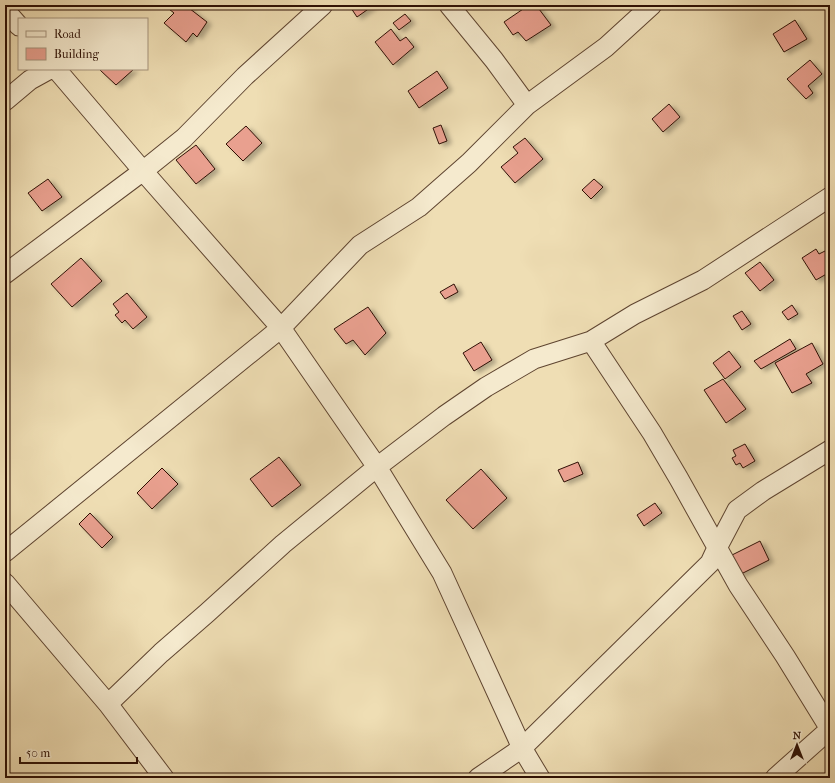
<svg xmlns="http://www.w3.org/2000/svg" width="835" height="783" font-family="'IM FELL French Canon',serif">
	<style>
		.building { fill: #e9a08f; stroke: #2e1004; filter: url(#shadow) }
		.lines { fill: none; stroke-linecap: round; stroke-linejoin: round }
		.minor-casing { stroke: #5e4430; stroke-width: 21 }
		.minor { stroke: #f5eace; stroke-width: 19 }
	</style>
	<defs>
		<filter id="shadow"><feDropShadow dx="4.5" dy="2.5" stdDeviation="2" flood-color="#0004"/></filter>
	</defs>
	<rect width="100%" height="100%" fill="#efdeb4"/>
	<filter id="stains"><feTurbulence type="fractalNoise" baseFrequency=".005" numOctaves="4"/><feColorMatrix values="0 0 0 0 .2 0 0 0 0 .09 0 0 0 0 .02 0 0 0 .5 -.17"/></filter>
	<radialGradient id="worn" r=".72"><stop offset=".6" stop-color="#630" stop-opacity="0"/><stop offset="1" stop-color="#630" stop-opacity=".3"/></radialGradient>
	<!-- building -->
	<path class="building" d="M173,5H185L207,22L197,37L193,33L186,42L164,23L174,13L169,9Z
		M349,5H374L357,17Z
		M529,5H536L551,25L526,41L518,32L513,35L504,22Z
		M405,14L411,21L399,30L393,23Z
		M795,20L807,39L784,52L773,34Z
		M391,29L400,41L406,37L414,47L393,65L375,42Z
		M810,60L822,74L808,86L813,93L806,99L787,79Z
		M101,69H134L116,85L100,70Z
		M437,71L448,88L419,108L408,91Z
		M669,104L680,117L663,132L652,119Z
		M441,125L447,141L439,144L433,128Z
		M246,126L262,143L243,161L226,144Z
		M525,138L543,159L515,183L501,167L518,153L513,147Z
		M196,145L215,169L196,184L176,160Z
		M48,179L62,197L42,211L28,193Z
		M594,179L603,187L591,199L582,190Z
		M816,249L819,254L827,250L830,254V272L816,280L802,258Z
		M81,258L102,281L72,307L51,284Z
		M760,262L774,280L760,291L745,273Z
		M454,284L458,292L445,299L440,292Z
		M127,293L147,317L133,329L125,320L122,323L115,315L119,312L113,304Z
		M792,305L798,314L788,320L782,312Z
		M368,307L386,333L365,355L353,340L346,344L334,329Z
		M742,311L751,324L742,330L733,316Z
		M790,339L796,349L761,369L754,361Z
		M481,342L492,360L474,371L463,353Z
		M812,343L823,364L806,374L812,383L792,393L775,363Z
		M729,351L741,367L725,379L713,363Z
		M723,379L746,409L726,423L704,390Z
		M745,444L755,461L743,468L740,463L736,465L732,458L736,456L733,450Z
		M279,457L301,485L272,507L250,479Z
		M578,462L583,474L564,482L558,470Z
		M162,468L178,484L152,509L137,493Z
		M481,469L507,498L473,529L446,500Z
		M655,503L662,513L644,526L637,515Z
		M90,513L113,537L102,548L79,524Z
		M760,541L769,560L739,575L730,556Z"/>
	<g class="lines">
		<defs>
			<path id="minor" d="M449,5L494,60L527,105
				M5,10L19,26
				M56,69L143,171L281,328L377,467L442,573L522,748L540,778
				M5,101L30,80L50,69
				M5,274L143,171L184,138L245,76L323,5
				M591,341L652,433L679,479L738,585L785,656L830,729
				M5,552L281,328L360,245L419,207L469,163L527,105L606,47L652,5
				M5,583L108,704L164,778
				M108,704L161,653L207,613L283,544L377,467L444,416L486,387L534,359L591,341L635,314L703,280L830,197
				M478,778L522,748L710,563L717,548L737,510L763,491L830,450
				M775,778L830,729"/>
		</defs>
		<!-- minor casing -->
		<use href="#minor" class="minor-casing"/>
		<!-- minor -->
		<use href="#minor" class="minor"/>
	</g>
	<!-- margin -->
	<rect width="835" height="783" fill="none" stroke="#efdeb4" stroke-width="20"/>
	<rect x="6" y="6" width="823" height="771" fill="none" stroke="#2e1004" stroke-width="2"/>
	<rect x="10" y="10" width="815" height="763" fill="none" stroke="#2e1004"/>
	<!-- legend -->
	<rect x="18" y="18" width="130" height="52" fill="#f5eace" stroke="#a5937d"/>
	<rect x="26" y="31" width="20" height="6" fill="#f5eace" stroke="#a5937d"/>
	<text x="54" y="38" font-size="12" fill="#2e1004">Road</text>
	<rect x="26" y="48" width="20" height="12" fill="#e9a08f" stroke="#a5937d"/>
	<text x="54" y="58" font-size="12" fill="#2e1004">Building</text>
	<!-- north arrow -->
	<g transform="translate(797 745)" stroke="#f5eace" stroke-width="3" paint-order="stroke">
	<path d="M0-3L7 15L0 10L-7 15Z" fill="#2e1004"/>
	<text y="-6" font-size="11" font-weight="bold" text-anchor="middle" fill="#2e1004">N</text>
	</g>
	<!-- scale -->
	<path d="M20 757v6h117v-6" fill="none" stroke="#2e1004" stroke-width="2"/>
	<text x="26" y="757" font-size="12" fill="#2e1004" stroke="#f5eace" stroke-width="3" paint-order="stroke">50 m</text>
	<rect width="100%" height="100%" filter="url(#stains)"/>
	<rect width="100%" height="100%" fill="url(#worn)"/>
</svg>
